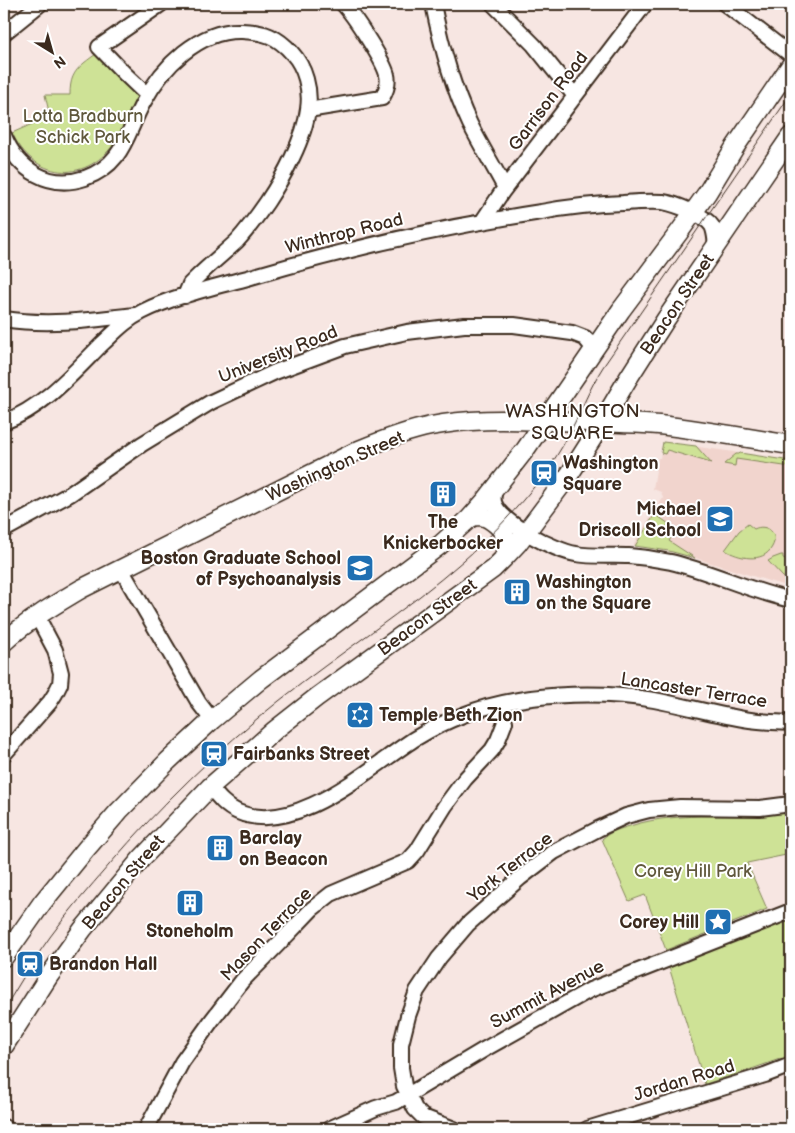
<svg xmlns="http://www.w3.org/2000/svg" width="795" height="1133" font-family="'Balsamiq Sans',sans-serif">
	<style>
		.built { fill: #f1d4cd }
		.green { fill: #cee296; stroke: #84865a }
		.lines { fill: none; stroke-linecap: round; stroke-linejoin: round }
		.minor-casing { stroke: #3b2a1e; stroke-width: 18 }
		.major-casing { stroke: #3b2a1e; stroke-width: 21 }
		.minor { stroke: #fff; stroke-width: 14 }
		.major { stroke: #fff; stroke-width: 18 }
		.tram { stroke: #3b2a1e; stroke-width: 1 }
		.labels { text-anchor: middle; stroke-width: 4; stroke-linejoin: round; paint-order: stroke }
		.street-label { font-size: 18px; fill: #3b2a1e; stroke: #fff }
		.park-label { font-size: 18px; fill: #60583c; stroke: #fff }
		.poi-label { font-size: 18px; font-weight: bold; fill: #3b2a1e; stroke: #fff; text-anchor: start }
		.neighbourhood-label { font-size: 19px; letter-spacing: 1px; fill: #3b2a1e; stroke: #fff }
	</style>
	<rect width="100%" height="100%" fill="#f7e6e2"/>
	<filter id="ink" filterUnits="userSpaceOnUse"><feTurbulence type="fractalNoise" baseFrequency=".02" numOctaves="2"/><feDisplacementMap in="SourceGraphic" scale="10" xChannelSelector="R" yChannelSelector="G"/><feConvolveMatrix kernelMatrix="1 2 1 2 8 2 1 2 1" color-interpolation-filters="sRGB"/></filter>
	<g filter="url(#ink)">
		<!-- built -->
		<path class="built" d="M663,442L734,452L739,454L740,453L791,461V587L772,582L676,552L634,545L636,540L663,498L661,492L653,489L658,458H660Z"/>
		<!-- green -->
		<path class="green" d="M98,53L138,95C128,110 125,129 114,144C83,185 34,179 12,133L50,116L45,95H70C70,80 73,72 84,63C89,59 93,56 98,53Z
			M663,442L696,446L711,463L667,450L665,454L661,453Z
			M740,453L791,461V467L736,459L735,466L724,464L736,454H739Z
			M655,514L669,524L663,532L671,538L669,541L695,558L669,551L635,546Z
			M748,524L754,529C766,523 780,533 772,547C763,564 738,558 725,550L739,531Z
			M781,555H783V558L791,560V581L783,577L768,561L773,558Z
			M791,812V854L747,863L767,909L666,950L645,895L629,901L602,839C611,831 620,829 630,826C683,809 738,821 791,812Z
			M790,918L791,1055L746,1071L705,1084L669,967Z"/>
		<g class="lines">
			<defs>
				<path id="minor" d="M433,4C441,45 452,86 470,124C481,146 494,167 505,188
					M493,4L534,45L575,96
					M725,4L791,55
					M4,33L40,4
					M147,95L125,74L99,47L161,4
					M308,110L382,98C386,91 389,83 387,75C384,61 353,14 343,4
					M4,136C18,170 49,190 85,178C124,164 126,134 143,103C162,67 199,29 242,31C264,32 277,36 292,53C305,67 311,90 308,109C305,138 283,178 267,202C258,215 248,229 237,241C223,254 208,266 195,279L190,284L185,296
					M482,222L502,192L645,4
					M4,319C48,326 91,320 135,315
					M4,422C44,407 72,374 102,344C115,332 126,320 142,312C176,295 215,287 251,277C346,249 443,227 541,212C568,207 595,204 623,203C636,202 650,201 663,202C675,204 705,215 712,226C715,232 715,239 716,245
					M496,488C494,492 493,497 494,502C499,523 556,551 576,554C593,557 612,555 629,556C643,557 657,559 671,562C712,572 750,591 791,600
					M4,530L70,494L142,444L211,402L275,372L345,346L407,332L464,325H514L572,333L585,338L594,349
					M121,569L199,703L212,720
					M4,754L50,702L55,694L60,684L61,673L55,650L37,616
					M210,787C218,797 226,807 238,812C296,837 371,766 416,738C431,729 447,721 463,715C518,693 596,690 654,700C686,706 717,715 750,720C764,722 777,722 791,723
					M4,1127L5,1129
					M146,1129L182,1062L212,1020L242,981L289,933L312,909L331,894L408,861L417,851L445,806L465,779L492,750L498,740L505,722L501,704
					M329,1129L376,1108L396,1102L485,1049L590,990L791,911
					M454,1129L423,1117L415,1109L404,1086L401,1068V1044L408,1016L417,991L439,958L468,924L520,878L554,852L598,829L626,816L649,810L680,807L760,808L791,804
					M587,1129L765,1075L791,1065"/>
				<path id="major" d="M469,519C472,517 476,516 480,516C491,517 504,530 506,539C508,546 505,553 503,559
					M4,642C27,621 54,605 81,589L359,450C383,440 406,431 431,426C471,418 512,420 553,421C588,422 624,422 659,425C704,430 747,438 791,445
					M4,957L42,903L86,849L119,811L168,761L212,720L261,679L440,545L469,519L486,500L525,450L621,310L680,231L707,193L735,147L791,65
					M4,1046L49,976L83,929L141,859L210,787L275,730L317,697L493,569L503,559L518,543L569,475L592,439L629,377L666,319L791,136"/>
			</defs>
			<!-- minor casing -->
			<use href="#minor" class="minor-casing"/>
			<!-- major casing -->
			<use href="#major" class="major-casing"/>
			<!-- minor -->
			<use href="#minor" class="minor"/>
			<!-- major -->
			<use href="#major" class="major"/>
			<!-- tram -->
			<path class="tram" d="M4,1009C19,985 33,960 50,937C68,912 89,888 109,865C161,805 217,750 279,701C339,653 406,611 464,560C487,540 509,517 529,493C545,474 560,453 571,430C582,409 590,387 603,367L791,94"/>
		</g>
	</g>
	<!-- icons -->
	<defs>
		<symbol id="station-square" viewBox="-11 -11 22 22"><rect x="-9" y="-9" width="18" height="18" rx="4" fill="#1f6fb2" stroke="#fff"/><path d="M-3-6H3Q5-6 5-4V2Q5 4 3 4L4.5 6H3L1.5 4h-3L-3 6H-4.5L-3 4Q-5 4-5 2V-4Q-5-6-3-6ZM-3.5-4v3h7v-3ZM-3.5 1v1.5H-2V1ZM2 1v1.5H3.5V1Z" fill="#fff"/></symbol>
		<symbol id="building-square" viewBox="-11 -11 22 22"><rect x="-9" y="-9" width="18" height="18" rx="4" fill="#1f6fb2" stroke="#fff"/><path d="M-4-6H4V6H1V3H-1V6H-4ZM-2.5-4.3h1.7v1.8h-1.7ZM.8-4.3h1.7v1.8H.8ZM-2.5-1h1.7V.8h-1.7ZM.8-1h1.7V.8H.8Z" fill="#fff"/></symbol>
		<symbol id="school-square" viewBox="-11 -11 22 22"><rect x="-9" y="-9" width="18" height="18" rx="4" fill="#1f6fb2" stroke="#fff"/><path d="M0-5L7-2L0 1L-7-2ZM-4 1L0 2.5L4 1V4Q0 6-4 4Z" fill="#fff"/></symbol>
		<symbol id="university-square" viewBox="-11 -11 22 22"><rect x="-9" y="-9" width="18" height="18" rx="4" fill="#1f6fb2" stroke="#fff"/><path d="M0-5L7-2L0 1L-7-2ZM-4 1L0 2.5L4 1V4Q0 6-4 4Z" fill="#fff"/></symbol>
		<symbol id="synagogue-square" viewBox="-11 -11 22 22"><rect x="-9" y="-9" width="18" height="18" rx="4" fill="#1f6fb2" stroke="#fff"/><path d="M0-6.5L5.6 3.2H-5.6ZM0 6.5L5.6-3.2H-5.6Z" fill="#fff"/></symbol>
		<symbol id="sight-square" viewBox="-11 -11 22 22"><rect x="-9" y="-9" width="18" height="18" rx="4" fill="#1f6fb2" stroke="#fff"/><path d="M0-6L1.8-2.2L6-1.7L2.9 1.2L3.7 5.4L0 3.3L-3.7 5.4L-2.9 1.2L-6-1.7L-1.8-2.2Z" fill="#fff"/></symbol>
	</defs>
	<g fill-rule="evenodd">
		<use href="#station-square" x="528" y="457" width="32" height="32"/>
		<use href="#building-square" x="427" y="478" width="32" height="32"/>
		<use href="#school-square" x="704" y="503" width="32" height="32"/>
		<use href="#university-square" x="344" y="552" width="32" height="32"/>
		<use href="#building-square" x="501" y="576" width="32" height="32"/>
		<use href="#synagogue-square" x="344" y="699" width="32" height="32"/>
		<use href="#station-square" x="198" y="738" width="32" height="32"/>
		<use href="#building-square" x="204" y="832" width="32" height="32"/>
		<use href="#building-square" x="174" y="887" width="32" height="32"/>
		<use href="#sight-square" x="702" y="906" width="32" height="32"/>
		<use href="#station-square" x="14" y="948" width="32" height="32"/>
	</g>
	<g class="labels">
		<!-- street labels -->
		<g class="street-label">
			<text transform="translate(548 101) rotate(-53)" y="6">Garrison Road</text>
			<text transform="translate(344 233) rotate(-14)" y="6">Winthrop Road</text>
			<text transform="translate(677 304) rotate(-56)" y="6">Beacon Street</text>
			<text transform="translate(278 354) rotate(-22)" y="6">University Road</text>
			<text transform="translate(335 466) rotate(-24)" y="6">Washington Street</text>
			<text transform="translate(427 617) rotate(-36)" y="6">Beacon Street</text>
			<text transform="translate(694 690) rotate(9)" y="6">Lancaster Terrace</text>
			<text transform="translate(510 867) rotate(-38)" y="6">York Terrace</text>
			<text transform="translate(123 882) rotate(-50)" y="6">Beacon Street</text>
			<text transform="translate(266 934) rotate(-46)" y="6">Mason Terrace</text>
			<text transform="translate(547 994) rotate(-28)" y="6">Summit Avenue</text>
			<text transform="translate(684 1080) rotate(-17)" y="6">Jordan Road</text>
		</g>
		<!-- park labels -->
		<g class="park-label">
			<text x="83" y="122">Lotta Bradburn<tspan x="83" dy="21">Schick Park</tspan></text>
			<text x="693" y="877">Corey Hill Park</text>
		</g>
		<!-- poi labels -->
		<g class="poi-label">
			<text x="563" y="469">Washington<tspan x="563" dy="21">Square</tspan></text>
			<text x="701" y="515" text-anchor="end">Michael<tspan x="701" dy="21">Driscoll School</tspan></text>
			<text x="443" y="528" text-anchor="middle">The<tspan x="443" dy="21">Knickerbocker</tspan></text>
			<text x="341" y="564" text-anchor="end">Boston Graduate School<tspan x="341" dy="21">of Psychoanalysis</tspan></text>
			<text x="536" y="588">Washington<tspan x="536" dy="21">on the Square</tspan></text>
			<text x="379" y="721">Temple Beth Zion</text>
			<text x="233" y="760">Fairbanks Street</text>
			<text x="239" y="844">Barclay<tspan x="239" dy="21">on Beacon</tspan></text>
			<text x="699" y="928" text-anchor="end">Corey Hill</text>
			<text x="190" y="937" text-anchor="middle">Stoneholm</text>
			<text x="49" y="970">Brandon Hall</text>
		</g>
		<!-- neighbourhood labels -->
		<g class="neighbourhood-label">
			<text x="573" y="417">WASHINGTON<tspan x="573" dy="22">SQUARE</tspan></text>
		</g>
	</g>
	<!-- margin -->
	<rect width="795" height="1133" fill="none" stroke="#fff" stroke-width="20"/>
	<rect x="10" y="10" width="775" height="1113" fill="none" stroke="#3b2a1e" stroke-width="2" filter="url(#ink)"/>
	<!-- north arrow -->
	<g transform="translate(52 52) rotate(143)" stroke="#ffffff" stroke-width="4" paint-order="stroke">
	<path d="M0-4L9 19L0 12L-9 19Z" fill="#3b2a1e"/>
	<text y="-8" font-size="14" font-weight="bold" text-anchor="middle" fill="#3b2a1e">N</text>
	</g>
</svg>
